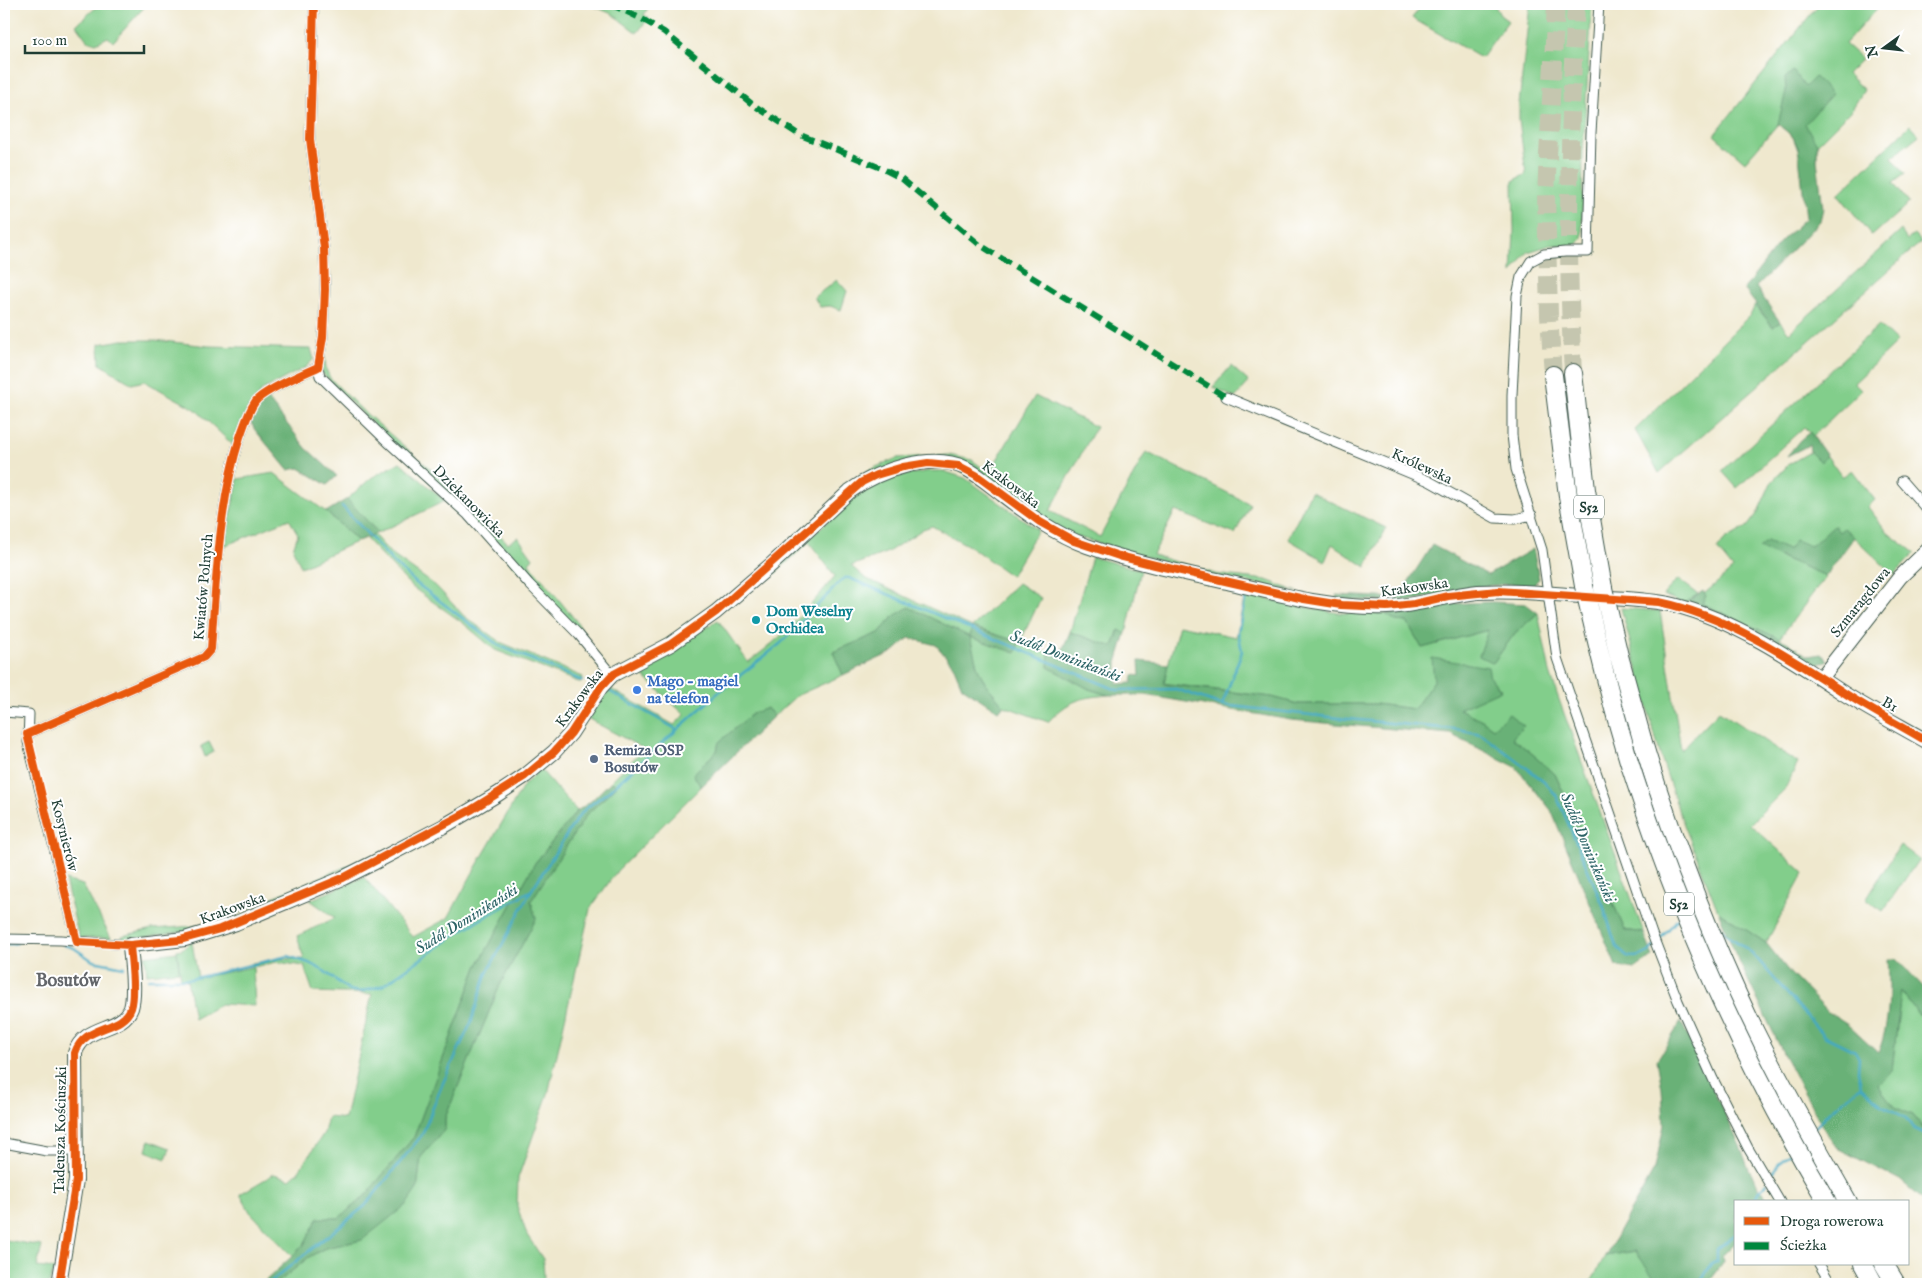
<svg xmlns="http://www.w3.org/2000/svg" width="1932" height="1288" font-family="'IM FELL English',serif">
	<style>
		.green { fill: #82ce8b; stroke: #508660; fill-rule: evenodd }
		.forest { fill: #69b177; stroke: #447756 }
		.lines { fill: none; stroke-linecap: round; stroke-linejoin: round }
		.stream { stroke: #43a9c3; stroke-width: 2.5 }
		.highway-tunnel { stroke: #c5c6af; stroke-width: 18; stroke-dasharray: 18 9; stroke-linecap: butt }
		.street-casing { stroke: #3e574b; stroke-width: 11 }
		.secondary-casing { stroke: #3e574b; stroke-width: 16 }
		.highway-casing { stroke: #3e574b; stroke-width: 20 }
		.street { stroke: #fff; stroke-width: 9 }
		.secondary { stroke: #fff; stroke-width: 14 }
		.highway { stroke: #fff; stroke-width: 18 }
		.highway-bridge-casing { stroke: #3e574b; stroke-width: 20; stroke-linecap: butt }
		.highway-bridge { stroke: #fff; stroke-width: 18 }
		.quiet { stroke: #00873e; stroke-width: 6; stroke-dasharray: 12 6; stroke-linecap: butt }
		.cycleway-casing { stroke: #fff; stroke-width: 11 }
		.cycleway { stroke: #e8590c; stroke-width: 8 }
		.culture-dot { fill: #0f9aa8; stroke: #fff; stroke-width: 2 }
		.shop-dot { fill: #3f7fe0; stroke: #fff; stroke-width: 2 }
		.service-dot { fill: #5c6f8a; stroke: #fff; stroke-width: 2 }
		.labels { text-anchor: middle; stroke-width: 4; stroke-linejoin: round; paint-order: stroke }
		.shield { fill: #fff; stroke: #627771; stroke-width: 1 }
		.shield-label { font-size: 14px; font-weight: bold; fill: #1f3d34 }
		.street-label { font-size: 15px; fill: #1f3d34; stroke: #fff }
		.culture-label { font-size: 15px; font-weight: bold; fill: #0d838f; stroke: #fff; text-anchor: start }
		.shop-label { font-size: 15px; font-weight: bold; fill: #366cbe; stroke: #fff; text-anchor: start }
		.service-label { font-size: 15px; font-weight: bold; fill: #4e5e75; stroke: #fff; text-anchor: start }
		.water-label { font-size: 16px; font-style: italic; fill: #2c6366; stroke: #fff }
		.quarter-label { font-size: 18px; font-weight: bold; fill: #63666a; stroke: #fff }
	</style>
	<rect width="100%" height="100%" fill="#fff"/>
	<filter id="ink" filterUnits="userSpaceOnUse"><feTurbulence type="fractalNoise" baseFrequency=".02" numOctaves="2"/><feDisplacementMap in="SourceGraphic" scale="10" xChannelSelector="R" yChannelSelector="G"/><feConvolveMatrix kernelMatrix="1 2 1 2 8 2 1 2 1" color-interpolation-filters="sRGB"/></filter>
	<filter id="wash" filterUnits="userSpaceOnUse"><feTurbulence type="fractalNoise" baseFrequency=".0096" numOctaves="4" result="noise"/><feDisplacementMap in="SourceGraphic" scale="20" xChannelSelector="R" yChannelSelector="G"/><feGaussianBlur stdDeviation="1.12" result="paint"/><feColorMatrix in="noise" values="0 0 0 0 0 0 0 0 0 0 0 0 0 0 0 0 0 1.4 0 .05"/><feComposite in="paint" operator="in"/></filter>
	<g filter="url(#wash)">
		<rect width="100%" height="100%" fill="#efe8ce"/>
		<!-- green -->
		<path class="green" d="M100,4H140L142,5L147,4L113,42L108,37L96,43L87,40L76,25Z
			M589,4H638L648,8L644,15L649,18L637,33L612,14Z
			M1423,4H1494L1500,15L1508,21L1481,58L1412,18Z
			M1530,4H1592L1583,152L1582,238L1577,245H1551L1528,252L1512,273L1514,231L1513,181L1526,174L1519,120V104Z
			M1819,4H1881L1845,44L1862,59L1847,74L1864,90L1852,109L1817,144V160L1800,156L1793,137L1778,124L1745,162L1714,135Z
			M1910,125L1919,135L1892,157L1905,174L1893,183L1909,203L1872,236L1838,194Z
			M1901,231L1907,240L1914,235L1921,242L1659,473L1635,430L1751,314L1755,305L1773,327L1780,322L1789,333Z
			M837,280L847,291L841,310L830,306L820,307L814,297Z
			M1879,325L1897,342L1854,383L1861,390L1813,436L1804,427L1737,488L1722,471Z
			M122,340H154L209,346L311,349L314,359L306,367L262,390L233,445L195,409L144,381L132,384L100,364L99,344Z
			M325,358L326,369L330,378L362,410L440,477L508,543L518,537L533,558L529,563L577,622L587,639L322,373L321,363Z
			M1231,366L1249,382L1235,398L1213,387Z
			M1035,396L1096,427L1050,511L1100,537L1146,452L1250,504L1235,534L1175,511L1153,555L1216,574L1266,580L1298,592L1210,575L1070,535L943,460L844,490L867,471L897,458L949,455L972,460L989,473Z
			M1810,452L1820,462L1827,456L1842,477L1852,470L1875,500L1868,507L1888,533L1915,553L1894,575L1845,529C1815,549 1794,551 1759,548L1826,576L1779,639L1701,603L1706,596L1704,594L1733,569L1717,549L1725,540L1747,527L1757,514L1771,483L1789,464Z
			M400,462L445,501L378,533L347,499L371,478Z
			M929,471H943L965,478L1038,530L1011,576L971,547L932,526L923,529L888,552L851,566L865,578L972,627L1018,583L1041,598L1020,642L1049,653L1048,667L1089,689L1108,695C1079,698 1069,700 1048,722L1004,706L985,683L977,666L970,637L894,616L879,633L833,652L843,675L796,696L774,716L767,708L719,742L717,751L693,774L701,787L617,871L590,909L548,1094L518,1178L517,1206L527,1235L543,1259L544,1276L543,1284H276L309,1257L325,1248L362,1240L417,1189L421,1157L445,1129V1118L500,985L536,919L531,901L587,814L617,786L611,781L644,749L587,718L609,688L674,725L685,715L637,670L718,620L748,662C785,636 807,610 835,576L809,542L769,579L768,577L846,504L867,488L899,476ZM972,627L1019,642L1016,652L970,637Z
			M274,473L326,512L358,541L301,567L293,549L298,534L289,519L224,546L238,479Z
			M1311,492L1386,528L1366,567L1332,544L1325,561L1288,539Z
			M374,535L391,554L436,586L464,616L500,642L583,677L581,683L495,650L463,623L412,587L366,539Z
			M1092,557L1141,570L1126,633L1118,631L1113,647L1070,632Z
			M1678,579L1698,594L1684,604L1663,595Z
			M1245,594L1292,605L1339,613L1386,614L1396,621L1407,622L1422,648L1488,630L1493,663L1515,633L1538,613L1550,672L1557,694L1644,933L1625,930L1555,774L1535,756L1512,738L1523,726L1493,728L1482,720L1459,709L1501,689L1490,678L1434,681L1414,709L1376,704H1298L1272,697L1163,683L1179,625L1236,637Z
			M1621,608L1660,611L1681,750L1719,711L1798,763L1785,789L1750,824L1804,873L1766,943L1718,911L1679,812L1660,754Z
			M209,742L214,752L205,757L201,746Z
			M540,769L577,811L535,863L477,967L414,1137L365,1196L339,1218L318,1219L303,1246L292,1256L250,1212L240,1194L274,1174L290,1179L298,1172L324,1133L328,1117L345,1119L372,994L313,992L304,966L277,962L253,967L255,1006L221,1004L194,1019L187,979H181L177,950L182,949L192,942L198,978L252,967V963L277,959H304L297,936L335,918L310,900L364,877L413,937L448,918L472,874L524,785Z
			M1900,845L1919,859L1883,911L1866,899Z
			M369,857L348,868L210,925L186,931L123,940L122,936L152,929L195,926L213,922Z
			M65,880L83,885L111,938H79Z
			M177,952L179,971L147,974L145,956Z
			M1901,990L1918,1014L1926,1015L1928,1018V1129L1923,1128L1913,1115L1894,1107L1878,1085L1892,1070Z
			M149,1140L170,1148L166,1159L146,1151Z
			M6,1240L42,1246L37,1267L54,1269L49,1284H4V1252Z
			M1636,1251L1659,1284H1590L1605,1256Z"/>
		<!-- forest -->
		<path class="forest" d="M1793,71L1805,87L1815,77L1832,94L1805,124L1817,144V160L1823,208L1820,221L1756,287L1780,322L1773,327L1744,289L1781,241L1806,218L1798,147L1793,137L1778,124L1786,91L1785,78Z
			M266,397L306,448L337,476L327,485L299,468L288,470L255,430L250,421L256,406Z
			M1810,432L1827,456L1820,462L1810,452L1809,445L1787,456L1800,440Z
			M347,499L378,533L358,541L326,512Z
			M1834,525L1839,532L1844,528L1854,537L1826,576L1759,548L1767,541L1788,550L1795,540L1811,546Z
			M1432,545L1488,575L1533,549L1539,579L1533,585L1509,584L1473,587L1411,601L1337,600L1336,595L1398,598Z
			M1703,591L1706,596L1702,604L1787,642L1808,656L1821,654L1828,660L1817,665L1806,664L1684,604Z
			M1493,602L1526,604L1538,613L1515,633L1493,663L1479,656L1488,630L1422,648L1407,622L1396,621L1386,614L1444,604Z
			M909,607L970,637L972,627L1019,642L1016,653L970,637L977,666L985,683L1004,706L998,711L962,687L953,665L936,645L909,638L893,652L843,675L833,652L879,633L894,616Z
			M1119,630L1126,633L1117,663V684L1132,683L1133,675L1140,676L1139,661L1168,664L1164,684L1272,697L1298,704H1376L1414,709L1434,681L1432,658L1488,667L1490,678L1501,690L1459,709L1482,720L1493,728L1509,714L1524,726L1512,738L1535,756L1555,774L1625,930L1644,933L1653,957L1634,969L1616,966L1551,810L1516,767L1450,734L1291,720L1145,695H1108L1089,689L1048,667L1049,653H1061L1070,632L1113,647Z
			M767,708L774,716L701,787L693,774L717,751L719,742L753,713Z
			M611,781L617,786L587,814L531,901L536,919L500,985L445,1118V1129L421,1157L417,1189L406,1205L362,1240L325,1248L309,1257L276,1284H262L303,1246L318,1218H339L365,1196L414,1137L477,967L535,863L577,811L591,801Z
			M1718,911L1766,943L1790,973L1829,1013L1848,1025L1878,1053C1890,1024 1890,990 1888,959H1897L1928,992V1018L1926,1015L1918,1014L1901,991L1892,1070L1878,1085L1894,1107L1913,1115L1923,1128L1928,1129V1204L1900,1180L1837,1148L1825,1131L1784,1055L1735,953Z
			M1681,1022L1741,1148L1749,1170L1768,1202H1736V1242L1722,1256L1723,1262L1707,1284H1659L1635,1251L1605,1256L1655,1168L1664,1124L1662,1089L1657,1060Z"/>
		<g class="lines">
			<!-- stream -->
			<path class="stream" d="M342,506L395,564L416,583L498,645L582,681
				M607,690L676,729
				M1222,705L1242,651L1238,632L1246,597
				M1715,921L1726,934L1752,953L1824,1036L1855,1051L1859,1058L1858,1071L1861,1086L1882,1105L1906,1118L1913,1128L1928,1135
				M1658,941L1678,919
				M4,945L17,943
				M64,945L74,948L93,961L124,967
				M148,979H191L288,956L309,963L324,971L349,990L359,992L382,986L464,929L530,891
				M1814,1129L1828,1113L1861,1086
				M1769,1178C1772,1171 1785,1156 1791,1153
				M1754,1202L1758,1192L1764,1187L1767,1183
				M268,1284L365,1206L422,1135L442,1085L471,1023L486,975L531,891L576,820L585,809L609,791L719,692L780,644L844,578H849L1117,690L1176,689L1222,705L1338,718L1463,730L1480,734L1487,738L1544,781L1556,795L1603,905L1616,946L1627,956L1635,957L1641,956L1649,952L1655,945
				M1699,1284L1713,1262L1717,1261V1249L1736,1234"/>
		</g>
	</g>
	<g filter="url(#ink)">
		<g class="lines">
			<!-- highway-tunnel -->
			<path class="highway-tunnel" d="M1573,373C1566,248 1569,128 1576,4
				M1553,375L1549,316L1546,194L1556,4"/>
			<defs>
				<path id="street" d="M314,4L310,139L324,248L325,289L323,337L318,367L320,376L390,444L468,515L529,584L579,635L612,675
					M1599,4L1591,133L1588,252H1565L1544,254L1531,261L1521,277L1517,296L1512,395V435L1516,469L1542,550L1557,658L1652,934L1678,1001L1713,1079L1748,1148L1780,1202
					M1226,397L1429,481L1495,518L1515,519L1532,515
					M1902,481L1928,511
					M4,712L29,714L28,742L77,942
					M27,734L204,657L211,649C216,580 219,503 240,437C244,426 248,412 255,402C262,391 305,373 318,367
					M4,939L61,940L130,945
					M4,1143L47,1151H77
					M1819,1264L1831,1284"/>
				<path id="secondary" d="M1822,677L1900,577L1928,550
					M59,1284L76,1180L75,1053C84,1024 122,1032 131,1008C136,992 131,962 130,945L185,939L236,923L343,878L375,862L444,826L498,794L525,776L554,752L571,733L601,687L612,675L671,644L716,612L772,564L850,491C879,470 931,452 965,468C979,475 991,486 1003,495C1029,515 1055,534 1087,546C1132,562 1180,572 1227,582C1279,594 1332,609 1387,607C1418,606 1447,595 1478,592C1516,590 1555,594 1593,597C1620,599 1648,599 1674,605C1734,620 1792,659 1843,693C1870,710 1900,726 1928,742"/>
				<path id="highway" d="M1573,373L1586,490L1603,588
					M1553,375L1568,496L1584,586
					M1642,739C1672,840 1710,938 1755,1032C1784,1090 1816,1146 1848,1202
					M1863,1264L1874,1284
					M1884,1264L1896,1284"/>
			</defs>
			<!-- street casing -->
			<use href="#street" class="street-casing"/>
			<!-- secondary casing -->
			<use href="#secondary" class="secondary-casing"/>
			<!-- highway casing -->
			<use href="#highway" class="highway-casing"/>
			<!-- street -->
			<use href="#street" class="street"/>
			<!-- secondary -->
			<use href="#secondary" class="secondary"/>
			<!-- highway -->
			<use href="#highway" class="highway"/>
			<defs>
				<path id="highway-bridge" d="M1584,586C1599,651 1614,716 1635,780C1683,928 1748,1068 1827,1202
					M1603,588L1619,656L1642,739"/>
			</defs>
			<!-- highway-bridge casing -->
			<use href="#highway-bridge" class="highway-bridge-casing"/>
			<!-- highway-bridge -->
			<use href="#highway-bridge" class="highway-bridge"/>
			<!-- quiet -->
			<path class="quiet" d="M610,4L642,19L664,32L752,104L798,134L881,168L901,178L980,245L1226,397"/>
			<defs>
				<path id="cycleway" d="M314,4L310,139L324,248L325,289L323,337L318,367C305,373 262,391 255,402C248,412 244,426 240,437C219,503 216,580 211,649L204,657L27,734L77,942L130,945L180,940L220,929L343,878L471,810L525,776L554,752L571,733L601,687L612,675L671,644L716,612L862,482L876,475L903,467L928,463L959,466L976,475L1040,522L1074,541L1119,556L1155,565L1304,599L1341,605L1387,607L1414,604L1448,596L1498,591L1659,602C1726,616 1787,656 1843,692C1870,710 1900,725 1928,742
					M59,1284L76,1180L75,1053C84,1024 122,1032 131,1008C136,992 131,962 130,945"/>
			</defs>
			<!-- cycleway casing -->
			<use href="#cycleway" class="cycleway-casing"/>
			<!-- cycleway -->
			<use href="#cycleway" class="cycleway"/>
		</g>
	</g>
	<!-- markers -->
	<circle class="culture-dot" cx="756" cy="620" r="5"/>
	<circle class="shop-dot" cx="637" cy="690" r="5"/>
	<circle class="service-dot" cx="594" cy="759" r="5"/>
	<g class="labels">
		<!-- shield labels -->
		<g class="shield">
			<rect x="1574" y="495.5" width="30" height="23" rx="4"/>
			<rect x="1664" y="892.5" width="30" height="23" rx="4"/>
		</g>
		<g class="shield-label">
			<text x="1589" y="512">S52</text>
			<text x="1679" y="909">S52</text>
		</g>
		<!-- street labels -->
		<g class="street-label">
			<text transform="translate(1422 466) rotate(25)" y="5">Królewska</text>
			<text transform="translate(1011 484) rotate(37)" y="5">Krakowska</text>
			<text transform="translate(469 501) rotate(45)" y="5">Dziekanowicka</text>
			<text transform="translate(203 587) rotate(-85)" y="5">Kwiatów Polnych</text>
			<text transform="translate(1414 587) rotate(-8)" y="5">Krakowska</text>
			<text transform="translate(1860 602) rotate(-51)" y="5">Szmaragdowa</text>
			<text transform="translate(579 698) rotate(-53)" y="5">Krakowska</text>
			<text transform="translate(1890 704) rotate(30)" y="5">B1</text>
			<text transform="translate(65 835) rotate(76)" y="5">Kosynierów</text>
			<text transform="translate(232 908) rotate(-20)" y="5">Krakowska</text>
			<text transform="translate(60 1130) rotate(-89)" y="5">Tadeusza Kościuszki</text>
		</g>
		<!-- culture labels -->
		<g class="culture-label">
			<text x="766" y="616">Dom Weselny<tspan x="766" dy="17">Orchidea</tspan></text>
		</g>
		<!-- shop labels -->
		<g class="shop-label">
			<text x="647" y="686">Mago - magiel<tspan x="647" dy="17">na telefon</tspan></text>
		</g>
		<!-- service labels -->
		<g class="service-label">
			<text x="604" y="755">Remiza OSP<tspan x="604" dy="17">Bosutów</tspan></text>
		</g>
		<!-- water labels -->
		<g class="water-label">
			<text transform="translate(1066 655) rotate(21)" y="6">Sudół Dominikański</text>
			<text transform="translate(1589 847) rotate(67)" y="6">Sudół Dominikański</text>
			<text transform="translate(466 918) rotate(-32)" y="6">Sudół Dominikański</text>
		</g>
		<!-- quarter labels -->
		<g class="quarter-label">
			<text x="68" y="986">Bosutów</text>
		</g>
	</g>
	<!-- margin -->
	<rect width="1932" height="1288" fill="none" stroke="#fff" stroke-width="20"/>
	<!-- legend -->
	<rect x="1734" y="1200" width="175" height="65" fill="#ffffff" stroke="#a5b1ae"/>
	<rect x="1744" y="1217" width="25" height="8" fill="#e8590c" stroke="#a5b1ae"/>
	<text x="1780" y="1226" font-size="15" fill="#1f3d34">Droga rowerowa</text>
	<rect x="1744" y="1242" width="25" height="8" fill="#00873e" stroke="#a5b1ae"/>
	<text x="1780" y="1250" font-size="15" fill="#1f3d34">Ścieżka</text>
	<!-- north arrow -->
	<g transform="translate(1884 48) rotate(255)" stroke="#ffffff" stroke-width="4" paint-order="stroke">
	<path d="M0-4L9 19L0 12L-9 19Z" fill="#1f3d34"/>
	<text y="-8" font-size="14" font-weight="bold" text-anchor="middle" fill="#1f3d34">N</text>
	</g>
	<!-- scale -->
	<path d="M25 45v8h119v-8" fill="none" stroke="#1f3d34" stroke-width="2.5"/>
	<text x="32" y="45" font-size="15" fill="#1f3d34" stroke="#ffffff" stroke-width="4" paint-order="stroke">100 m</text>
</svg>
